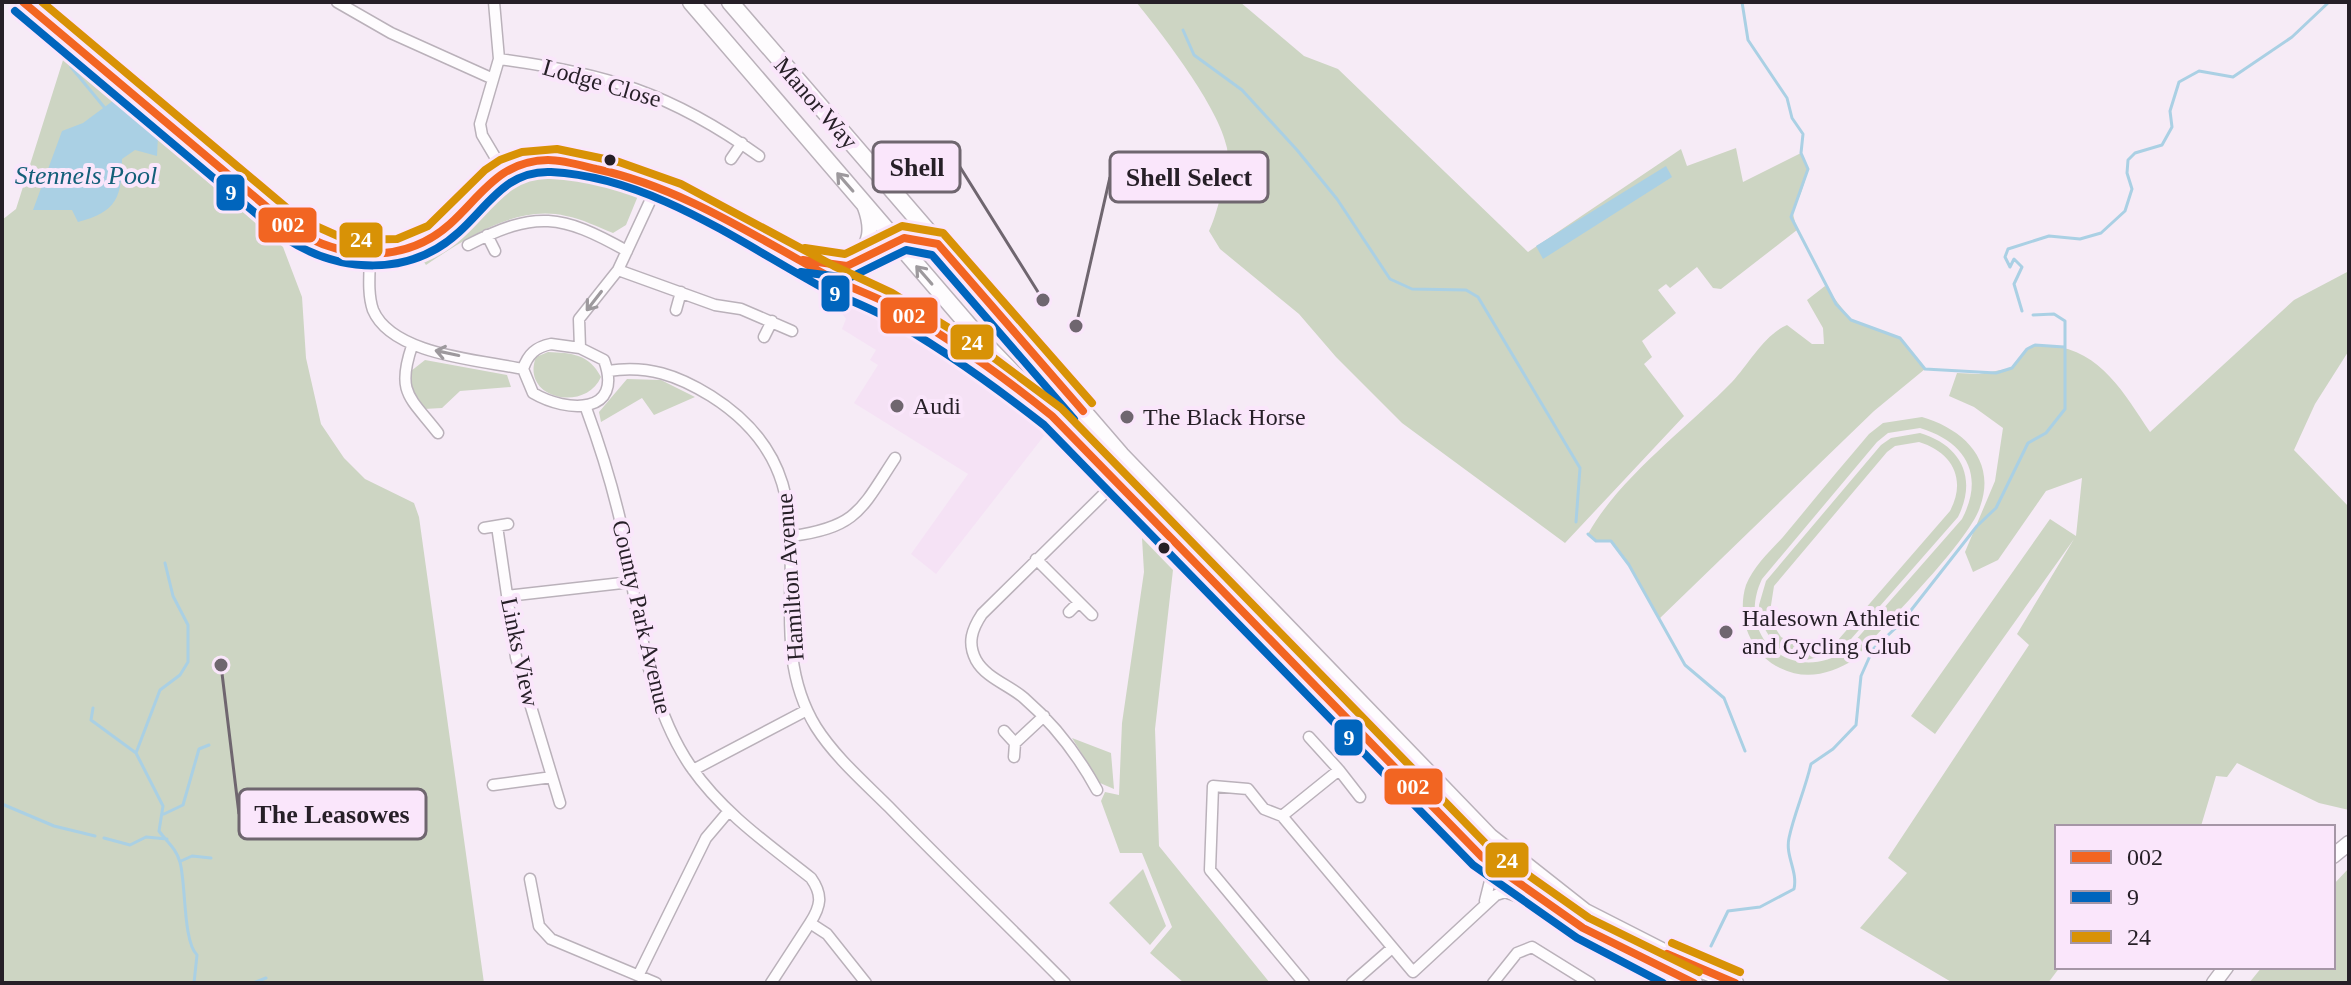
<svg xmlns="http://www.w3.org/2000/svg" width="2351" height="985" font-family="'Times New Roman',serif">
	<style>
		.built { fill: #f5e2f5 }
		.green { fill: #cdd5c3; fill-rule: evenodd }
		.water { fill: #aad0e4 }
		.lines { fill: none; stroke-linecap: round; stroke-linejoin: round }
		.stream { stroke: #aad0e4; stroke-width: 3 }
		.minor-casing { stroke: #bab1ba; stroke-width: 13 }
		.secondary-casing { stroke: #bab1ba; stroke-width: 17 }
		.trunk-casing { stroke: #bab1ba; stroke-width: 19 }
		.minor { stroke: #fefcfe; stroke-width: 10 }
		.secondary { stroke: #fefcfe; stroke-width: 14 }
		.trunk { stroke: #fefcfe; stroke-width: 16 }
		.bus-1-casing { stroke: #fae6fb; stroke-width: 14 }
		.bus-2-casing { stroke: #fae6fb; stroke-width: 14 }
		.bus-3-casing { stroke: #fae6fb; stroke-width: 14 }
		.bus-1 { stroke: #f26522; stroke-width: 8 }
		.bus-2 { stroke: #0065bd; stroke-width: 8 }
		.bus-3 { stroke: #d89206; stroke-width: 8 }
		.oneway { stroke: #9d999d }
		.bus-dot { fill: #261f27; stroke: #fae6fb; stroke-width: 3 }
		.poi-dot { fill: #6f666f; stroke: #fae6fb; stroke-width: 3 }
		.labels { text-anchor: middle; stroke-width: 8; stroke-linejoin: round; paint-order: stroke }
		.street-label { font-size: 24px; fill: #261f27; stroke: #fae6fb }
		.poi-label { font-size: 24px; fill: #261f27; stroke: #fae6fb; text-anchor: start }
		.water-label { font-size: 26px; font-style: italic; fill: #135f79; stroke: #fae6fb }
		.leader { fill: none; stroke: #6f666f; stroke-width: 3 }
		.callout-dot { fill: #6f666f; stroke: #fae6fb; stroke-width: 3 }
		.callout { fill: #fae6fb; stroke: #6f666f; stroke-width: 3 }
		.callout-label { font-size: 26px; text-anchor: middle; font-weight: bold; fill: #261f27 }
		.line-badge { stroke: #fae6fb; stroke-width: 3 }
		.badge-label { font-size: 22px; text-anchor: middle; font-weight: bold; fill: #fff }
	</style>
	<rect width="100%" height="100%" fill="#f6ebf6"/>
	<!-- built -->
	<path class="built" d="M833,292L966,363L1047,432L936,574L911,554L968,474L854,403L878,365L870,360L876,350L842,329L846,319L828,294Z"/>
	<!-- green -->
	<path class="green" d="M1136,2H1240L1304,56L1338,69L1528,252L1681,149L1687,166L1736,148L1743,182L1801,153L1808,169C1805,181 1800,200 1792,210L1797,230L1721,289L1713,288L1697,267L1670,288L1666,284L1658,290L1676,313L1642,341L1652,357L1644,364L1684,416L1565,543L1402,423L1336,357L1299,314L1220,249L1209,231C1217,216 1230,164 1227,148C1219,107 1162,34 1136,2Z
		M64,57L283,247L302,297L306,358L321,424L344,458L365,479L414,503L419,517L484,983H2V220L16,209Z
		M533,171H572L640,191L626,225L613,233C598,227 582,219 566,216C516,204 465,239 426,265L420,256L444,239L488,193Z
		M2349,271L2348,352L2315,404L2294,450L2349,507V810L2319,803L2237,763L2227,777L2216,776L2201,826L2057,827V967H2060L2048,983H1953L1860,928L1907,873L1888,858L2029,645L2017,634L2074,539L1935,734L1911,716L2050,519L2076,536L2082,478L2046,491L1998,560L1973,572L1965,552L1995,481L2003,428L1974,407L1949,396L1957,373L1979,374L2012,368C2018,363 2021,354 2027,349C2033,343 2043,345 2051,346C2101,350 2125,395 2150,432L2294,300Z
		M1825,286L1851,320L1900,338L1925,369L1874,411L1659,619L1629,565L1611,541H1596L1588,534C1618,479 1688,427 1732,382C1749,364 1764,335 1787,325L1812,344H1824L1823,328L1807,300Z
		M548,352C572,353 589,354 601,377C585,413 520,399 536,357Z
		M425,360L507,375L511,387L460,391L442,408L424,409L411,387V371Z
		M627,379L661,380L695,397L654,415L642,398L601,422L599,412Z
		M1922,417C1963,429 1997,460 1980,507C1969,542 1883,626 1855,659C1831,674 1806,681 1780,668C1750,654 1736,616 1746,585C1753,567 1770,551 1783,537C1812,502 1840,468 1869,434L1883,423ZM1920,428C1966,442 1985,475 1962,519L1847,650C1793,686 1734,638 1762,579L1877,442L1888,433Z
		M1920,433C1960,445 1978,477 1958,517L1844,647L1826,655L1806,660L1785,653L1774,644L1760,621L1759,605L1766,581L1881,445L1891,438ZM1919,442C1952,452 1967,479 1950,511L1838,640L1807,650L1781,637L1769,618L1774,586L1887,452L1895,446Z
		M1142,538L1173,570L1155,729L1159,846L1270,983H1184L1150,953L1172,927L1142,853H1120L1101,801L1105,792L1119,795L1122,723L1144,572Z
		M1072,738L1111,753L1114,789L1100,783Z
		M2349,868V983H2249L2262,967H2333V885Z
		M1143,869L1166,926L1150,945L1109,903Z"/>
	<!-- water -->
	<path class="water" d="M114,100L158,136L157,156L135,150L122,159C122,197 117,212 78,222L72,210H33L62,131L83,123Z
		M1666,166L1672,177L1543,259L1536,246Z"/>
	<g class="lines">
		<!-- stream -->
		<path class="stream" d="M1742,2L1748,40L1787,98L1792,118L1803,134L1801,153L1808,169L1791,217L1836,304L1851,320L1900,338L1925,369L1996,373L2012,368L2027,349L2035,345L2064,347
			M1183,30L1194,55L1242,90L1297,150L1337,199L1390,279L1412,289L1466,290L1478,297L1580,468L1576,522
			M71,67L104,107
			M2022,311L2014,284L2022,267L2014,259L2010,267L2005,257L2008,249L2049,236L2080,239L2101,233L2125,211L2132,189L2127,173L2128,160L2135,153L2162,145L2172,127L2170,111L2179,82L2199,71L2233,77L2292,37L2329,2
			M1588,534L1596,541H1611L1629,565L1685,665L1724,698L1745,751
			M165,563L173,596L188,625V662L180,675L160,690L136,753L163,806L159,831C167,842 176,848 180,862C186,884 183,942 197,955L194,983
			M93,708L91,720L136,753
			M2,804L54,826L95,836
			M164,814L183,805L199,749L209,745
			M104,838L130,845L146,837L167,839
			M181,861L192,856L211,858
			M1711,946L1728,911L1760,907L1794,889C1798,871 1785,856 1789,838C1794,814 1805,790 1811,764L1833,749L1856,725L1861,676L1873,649L1901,623L1977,526L1996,508L2028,443L2046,433L2065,409V321L2054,314L2033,315
			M253,983L266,978"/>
		<defs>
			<path id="minor" d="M337,2L391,33L491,78
				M494,2L499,59L480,124L482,135L504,172
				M499,59C605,73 671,93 759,156
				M731,159L742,143
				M487,235L495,251
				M468,245C536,210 561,214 627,251
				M370,254C370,271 367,293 373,310C392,355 480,360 523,369
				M618,270L715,305L741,309L792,331
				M676,310L681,292
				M764,337L772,321
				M551,344L580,348L604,360C624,415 567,413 533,393L523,369C528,354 536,347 551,344Z
				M412,346C396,393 410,397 438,433
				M580,348L579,319L618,270L658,184
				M608,371C648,365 677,375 711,396C852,485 748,616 816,727C835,757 864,782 889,807C947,867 1007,924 1065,983
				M586,408C600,446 612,484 621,524C638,605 643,697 691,767C723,813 768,844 811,878C823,895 821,906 810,923L827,934L866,983
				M497,526L516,657L560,803
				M484,528L508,524
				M792,536C857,527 861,510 895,458
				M1036,559L1092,615
				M507,596L631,582
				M1069,612L1078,603
				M1004,731L1015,743L1044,716
				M1309,737L1339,770
				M1014,757L1015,743
				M693,770L807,710
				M493,785L552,777
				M1097,790C1078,755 1054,724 1024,698C1009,685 986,678 976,660C967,643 972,629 982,614L1116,482
				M1360,797L1339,770L1282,816L1413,972L1496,895L1505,892L1539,904
				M1282,816L1264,809L1248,789L1213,786L1210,870L1304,983
				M1483,859L1491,877L1485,901
				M530,879L539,926L551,939L656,983
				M639,974L706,838L728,812
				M771,983L810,923
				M1352,983L1392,948
				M1493,983L1517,953L1532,947L1590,983"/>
			<path id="secondary" d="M23,2L293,229C334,259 391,264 435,236C477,208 490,155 554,160C658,169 747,232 836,281C850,289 866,294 881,301C932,325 979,357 1023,393
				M855,260C871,243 873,229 865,207
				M811,263C870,278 883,225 938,244
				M2333,856L2349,843
				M2214,983L2226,967"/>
			<path id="trunk" d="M691,2L983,342L1417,793C1504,878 1579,938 1694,983
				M730,2L1121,455L1490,837L1585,912L1687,964L1735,983"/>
		</defs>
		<!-- minor casing -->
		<use href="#minor" class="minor-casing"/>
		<!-- secondary casing -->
		<use href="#secondary" class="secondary-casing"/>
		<!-- trunk casing -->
		<use href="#trunk" class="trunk-casing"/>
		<!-- minor -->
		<use href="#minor" class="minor"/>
		<!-- secondary -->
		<use href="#secondary" class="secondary"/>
		<!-- trunk -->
		<use href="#trunk" class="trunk"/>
		<defs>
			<path id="bus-1" d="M23,2L293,229C342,260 404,265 450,224C482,195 499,161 548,160C563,160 580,165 596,169C680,187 751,234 826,275C845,286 867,293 887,303C946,335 1000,374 1052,416L1482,857L1583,928L1694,983
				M803,260L847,266L904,238L938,244L1083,411
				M1667,954L1735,983"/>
			<path id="bus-2" d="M15,11L285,238C339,273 409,278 459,232C488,206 506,170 551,172C651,177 739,242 823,288C843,298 864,305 884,316C941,347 993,385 1044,425L1473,865L1577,938L1663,983
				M801,272L849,278L906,250L932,255L1074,419"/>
			<path id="bus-3" d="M42,2L300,219L347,240L397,239L428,226L485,170L500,160L522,152L557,149L619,162L681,184L834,266L892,293L978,346L1061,408L1490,848L1589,918L1699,972
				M805,248L845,254L902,226L943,233L1092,403
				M1672,943L1740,972"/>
		</defs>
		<!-- bus-1 casing -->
		<use href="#bus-1" class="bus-1-casing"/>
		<!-- bus-2 casing -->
		<use href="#bus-2" class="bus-2-casing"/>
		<!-- bus-3 casing -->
		<use href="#bus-3" class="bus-3-casing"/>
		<!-- bus-1 -->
		<use href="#bus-1" class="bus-1"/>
		<!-- bus-2 -->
		<use href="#bus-2" class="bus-2"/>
		<!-- bus-3 -->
		<use href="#bus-3" class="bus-3"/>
	</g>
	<!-- one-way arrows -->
	<defs><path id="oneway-shaft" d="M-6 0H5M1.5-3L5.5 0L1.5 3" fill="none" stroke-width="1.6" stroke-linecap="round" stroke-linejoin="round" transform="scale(2)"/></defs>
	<g class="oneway">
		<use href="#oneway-shaft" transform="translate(845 182) rotate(-131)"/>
		<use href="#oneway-shaft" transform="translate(924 275) rotate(-131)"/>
		<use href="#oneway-shaft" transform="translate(594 301) rotate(128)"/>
		<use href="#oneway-shaft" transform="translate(447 353) rotate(-168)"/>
	</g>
	<!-- markers -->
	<g class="bus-dot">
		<circle cx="610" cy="160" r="7"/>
		<circle cx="1164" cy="548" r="7"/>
	</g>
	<g class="poi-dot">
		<circle cx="897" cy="406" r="8"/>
		<circle cx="1127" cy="417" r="8"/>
		<circle cx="1726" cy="632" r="8"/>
	</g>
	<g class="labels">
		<!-- street labels -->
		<g class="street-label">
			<text transform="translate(602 83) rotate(16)" y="8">Lodge Close</text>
			<text transform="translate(816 103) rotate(49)" y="8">Manor Way</text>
			<text transform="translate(790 577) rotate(-94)" y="8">Hamilton Avenue</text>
			<text transform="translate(642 617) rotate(77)" y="8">County Park Avenue</text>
			<text transform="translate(520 652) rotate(78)" y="8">Links View</text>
		</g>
		<!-- poi labels -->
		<g class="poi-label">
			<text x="913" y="414">Audi</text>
			<text x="1143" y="425">The Black Horse</text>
			<text x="1742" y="626">Halesown Athletic<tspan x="1742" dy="28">and Cycling Club</tspan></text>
		</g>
		<!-- water labels -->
		<g class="water-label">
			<text x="86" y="184">Stennels Pool</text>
		</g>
	</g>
	<!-- callouts -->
	<path class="leader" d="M1043 300L960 167M1076 326L1110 177M221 665L239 814"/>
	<g class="callout-dot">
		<circle cx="1043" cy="300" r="8"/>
		<circle cx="1076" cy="326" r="8"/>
		<circle cx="221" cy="665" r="8"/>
	</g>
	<g class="callout">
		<rect x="873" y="142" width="87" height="50" rx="8"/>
		<rect x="1110" y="152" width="158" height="50" rx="8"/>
		<rect x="239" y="789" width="187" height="50" rx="8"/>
	</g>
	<g class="callout-label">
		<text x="917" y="176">Shell</text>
		<text x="1189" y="186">Shell Select</text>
		<text x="332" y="823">The Leasowes</text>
	</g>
	<g class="line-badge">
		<rect x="215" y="173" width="31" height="39" rx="8" fill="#0065bd"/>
		<rect x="257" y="206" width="61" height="38" rx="8" fill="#f26522"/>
		<rect x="338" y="221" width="46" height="38" rx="8" fill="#d89206"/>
		<rect x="820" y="274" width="31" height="39" rx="8" fill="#0065bd"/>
		<rect x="879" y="296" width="60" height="39" rx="8" fill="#f26522"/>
		<rect x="949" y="323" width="46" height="38" rx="8" fill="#d89206"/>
		<rect x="1333" y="718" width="31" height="39" rx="8" fill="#0065bd"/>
		<rect x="1383" y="767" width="61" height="39" rx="8" fill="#f26522"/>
		<rect x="1484" y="841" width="46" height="38" rx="8" fill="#d89206"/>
	</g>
	<g class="badge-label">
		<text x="231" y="200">9</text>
		<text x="288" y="232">002</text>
		<text x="361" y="247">24</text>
		<text x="835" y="301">9</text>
		<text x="909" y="323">002</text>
		<text x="972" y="350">24</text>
		<text x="1349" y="745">9</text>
		<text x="1413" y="794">002</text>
		<text x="1507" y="868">24</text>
	</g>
	<!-- border -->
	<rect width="2351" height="985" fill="none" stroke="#261f27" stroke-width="8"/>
	<!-- legend -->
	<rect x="2055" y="825" width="280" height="144" fill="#fae6fb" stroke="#a596a6" stroke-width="2"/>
	<rect x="2071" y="851" width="40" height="12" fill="#f26522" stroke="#a596a6" stroke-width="2"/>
	<text x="2127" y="865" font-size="24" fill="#261f27">002</text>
	<rect x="2071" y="891" width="40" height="12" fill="#0065bd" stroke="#a596a6" stroke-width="2"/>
	<text x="2127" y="905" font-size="24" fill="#261f27">9</text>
	<rect x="2071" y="931" width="40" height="12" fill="#d89206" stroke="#a596a6" stroke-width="2"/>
	<text x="2127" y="945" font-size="24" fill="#261f27">24</text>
</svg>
